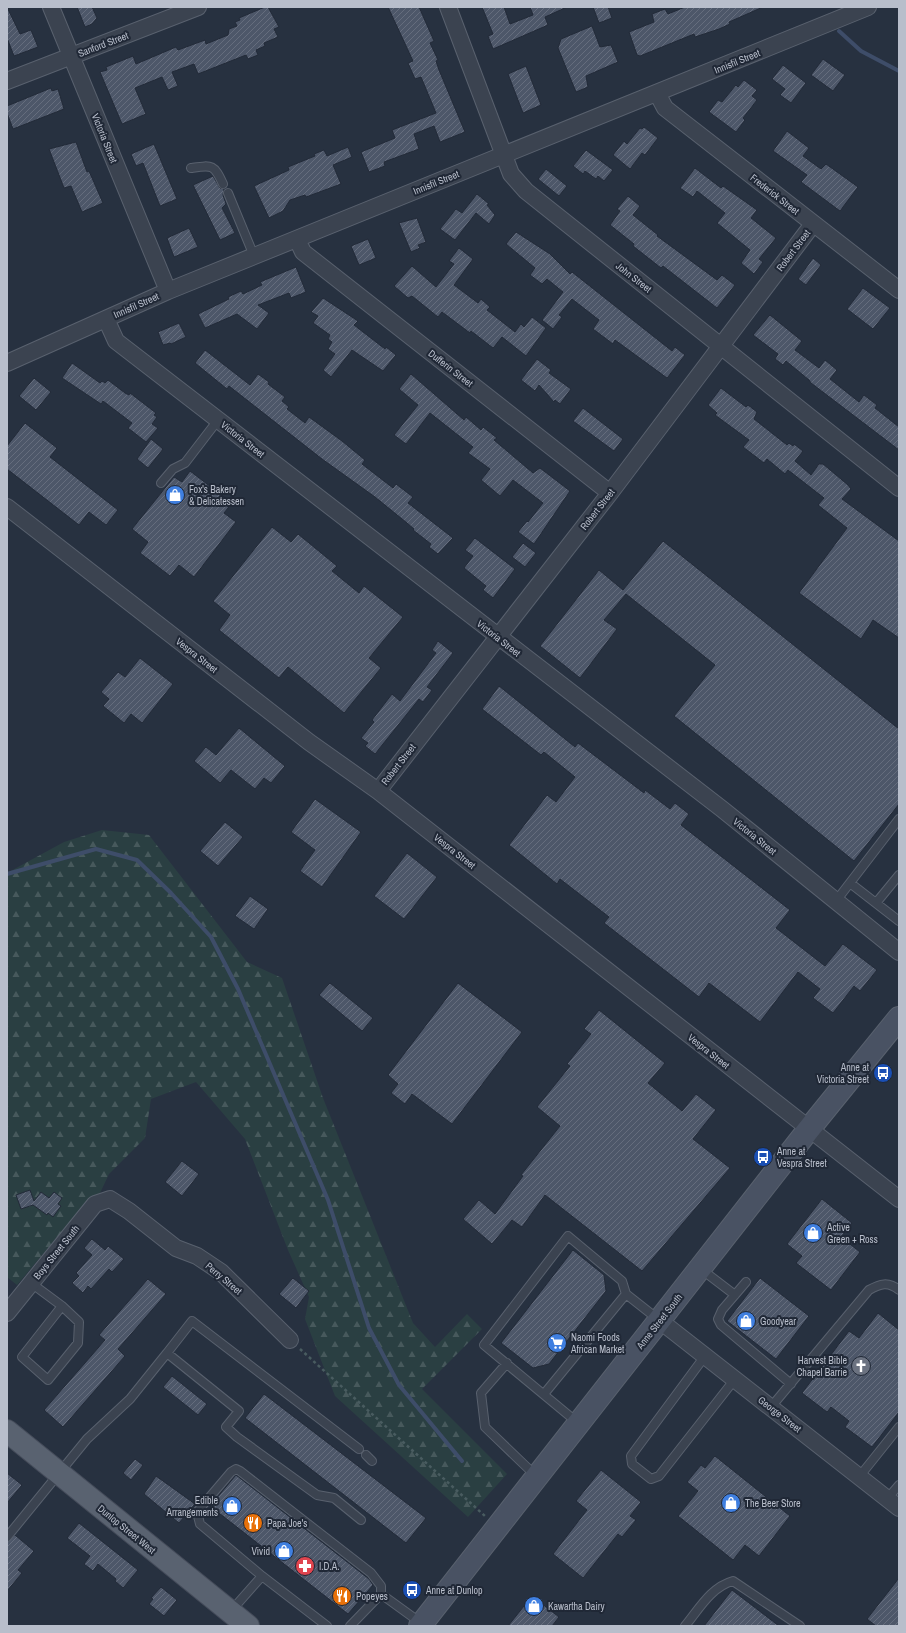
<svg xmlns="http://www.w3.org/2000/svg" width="906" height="1633" font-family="'Archivo Narrow',sans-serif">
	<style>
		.forest { fill: url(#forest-firs) }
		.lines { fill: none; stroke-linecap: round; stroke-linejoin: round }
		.stream { stroke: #3e4d69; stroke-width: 4 }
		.building { fill: url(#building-hatch); stroke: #222a38 }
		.lane-casing { stroke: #59616e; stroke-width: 10 }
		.street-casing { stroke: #59616e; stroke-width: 18 }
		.secondary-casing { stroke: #59616e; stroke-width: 24 }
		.primary-casing { stroke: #454c5a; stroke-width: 24 }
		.path { stroke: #495c60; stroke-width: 2.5; stroke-dasharray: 3 3; stroke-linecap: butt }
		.lane { stroke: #3b4350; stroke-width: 8 }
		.street { stroke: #3b4350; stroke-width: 16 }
		.secondary { stroke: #495263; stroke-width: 22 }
		.primary { stroke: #596270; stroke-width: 22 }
		.labels { text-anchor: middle; stroke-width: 4; stroke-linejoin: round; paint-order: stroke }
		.street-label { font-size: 10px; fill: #b8becb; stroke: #202836 }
		.poi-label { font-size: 10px; fill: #b8becb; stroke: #202836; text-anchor: start }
	</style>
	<defs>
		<pattern id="forest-firs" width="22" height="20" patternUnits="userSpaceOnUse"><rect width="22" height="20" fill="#2a3f42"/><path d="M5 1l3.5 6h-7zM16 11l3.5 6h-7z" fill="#47595c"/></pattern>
		<pattern id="building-hatch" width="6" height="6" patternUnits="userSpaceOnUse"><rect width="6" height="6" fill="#4d5769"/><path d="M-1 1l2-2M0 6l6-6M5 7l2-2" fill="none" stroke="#656d7d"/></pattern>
	</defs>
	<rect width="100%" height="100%" fill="#273140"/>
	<!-- forest -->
	<path class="forest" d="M102,830L149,835L247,962L282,978L323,1098L413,1323L435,1347L467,1314L482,1329L422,1389L507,1474L468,1517L335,1396L305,1319L309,1297L288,1250L245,1139L196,1082L151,1099L145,1138L109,1174L92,1210L58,1236L17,1285L7,1277V873L64,842Z"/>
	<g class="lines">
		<!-- stream -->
		<path class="stream" d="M839,31L861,51L899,71
			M7,874L96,849L137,860L171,893L211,937L238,989L328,1200L369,1328L399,1385L462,1461"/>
	</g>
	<!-- building -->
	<path class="building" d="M7,7L20,34L31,30L38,47L14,56L7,38Z
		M77,7H92L97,18L92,24L85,27Z
		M265,7H268L279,27L274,29L278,37L264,43L265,46L256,50L258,55L248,59L246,55L198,74L194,64L172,72L178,86L168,90L162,77L135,88L146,114L122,124L100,72L107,70L106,67L133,56L136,64L176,47L178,50L205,40L206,44L228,35L229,29L237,26L235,22L240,20L239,18Z
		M388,7H419L434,41L430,43L438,60L436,61L439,70L465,132L440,142L434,126L414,134L419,149L384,162L385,166L369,172L361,152L395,138L392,130L436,113L421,77L415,79L408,63L413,61Z
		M482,7H504L510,24L533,15L530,7H567L545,17L548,25L493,49L488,36L493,34Z
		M593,7H608L612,18L599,23Z
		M685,7H763L729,22L730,24L719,29L695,37L694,34L640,56L637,55L629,32L654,22L652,14L665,9L668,14Z
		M592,26L600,47L611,45L618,62L586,76L588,87L576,92L558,48L561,39Z
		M823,59L845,75L833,91L811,75Z
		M783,65L806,83L791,103L780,95L785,89L772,79Z
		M526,66L541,105L523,113L508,74Z
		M744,80L757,90L752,96L757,100L743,118L745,120L736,132L709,112L718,100L722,102L736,85L738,87Z
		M51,88L52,91L58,89L64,109L13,129L7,113V106Z
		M644,127L658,138L645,155L642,153L630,169L613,155L624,141L627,144L640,128L642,129Z
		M787,131L809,148L803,156L821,169L826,164L858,187L840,211L801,182L807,175L773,151Z
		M76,142L87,172L89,171L103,203L82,212L71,186L64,188L49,149Z
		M154,144L177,199L160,206L143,163L136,166L131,154Z
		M348,147L352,157L333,165L341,184L306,197L305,195L290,200L283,211L269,218L254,186L289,170L288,167L315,156L314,154L324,150L327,156Z
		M586,150L613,170L604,181L598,176L596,179L585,171L583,174L573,166Z
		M695,168L721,188L723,186L757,210L751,218L776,238L759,259L763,262L754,274L741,263L750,250L717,223L725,213L697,191L693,197L680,188Z
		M546,169L567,186L559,196L538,179Z
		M213,176L220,188L224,189L223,195L226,204L222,208L235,233L220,240L193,185Z
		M477,194L489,204L487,205L495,215L489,224L476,213L455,240L440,229L456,209L462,213Z
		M628,196L640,206L633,215L658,235L657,236L717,280L722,275L735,285L717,308L663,266L661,268L633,246L634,244L610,225L620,211L617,209Z
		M417,218L426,242L418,245L420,248L411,252L399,223Z
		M189,228L198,247L174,257L167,238Z
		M516,232L550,254L570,274L572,272L672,351L675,347L685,355L667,378L615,340L613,344L593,329L599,320L572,299L559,315L562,317L553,329L542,320L563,292L547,279L542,284L530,275L535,268L506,244Z
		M368,239L376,258L359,265L351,246Z
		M459,248L473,259L454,285L478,303L481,299L490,307L487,310L515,332L521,324L524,327L532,317L546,328L526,356L502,337L493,348L471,331L470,333L442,312L438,317L412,296L408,298L394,286L412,266L436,287L454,264L449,261Z
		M813,258L821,265L806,285L798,279Z
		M296,267L306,292L291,298L289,293L258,305L269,313L257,329L237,314L205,328L198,314L229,299L228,297L241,291L243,294L262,285L260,282Z
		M863,288L890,308L873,329L847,309Z
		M323,298L358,321L354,325L385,349L386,347L396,355L383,371L352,350L331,377L323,370L335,354L328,349L332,342L328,339L330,335L313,323L318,316L311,312Z
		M770,315L802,341L795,350L819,368L825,360L837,370L830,379L859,402L864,395L877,405L875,408L899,427V450L811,383L809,380L786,361L783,365L775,359L778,354L753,335Z
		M179,323L186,337L171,344L170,343L163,345L158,332Z
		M205,350L250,385L258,374L269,382L268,384L285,397L282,401L289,407L287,409L305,423L309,417L342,441L365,460L362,464L393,488L396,484L413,497L408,503L453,538L438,554L429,547L431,544L413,530L414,529L407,523L375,497L322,459L229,386L227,389L195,363Z
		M537,359L551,370L549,373L571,389L560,404L555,400L554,402L539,385L535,391L521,380Z
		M72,363L100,383L102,381L105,383L108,380L125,393L129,395L130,393L156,413L154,415L157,417L152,424L158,428L146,442L128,428L132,423L103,401L101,404L62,378Z
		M411,374L464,420L466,417L481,430L483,427L497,438L494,440L533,473L540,468L570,491L534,544L518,532L527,521L528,522L543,503L513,480L500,496L481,480L490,469L468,453L473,447L430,413L406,444L394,435L418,405L399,389Z
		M34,378L51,392L36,410L19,396Z
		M721,388L746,407L748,405L757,412L754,419L787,445L789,443L793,446L794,444L803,451L795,461L811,475L819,464H823L848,485L851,489L842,499L899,541V638L873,620L861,639L799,593L847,528L818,505L824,498L788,470L785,474L767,459L764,463L743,447L749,440L715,415L717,413L708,405Z
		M583,408L623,439L614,451L573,421Z
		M25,423L57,448L50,457L118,510L106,525L89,512L79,525L7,469V446Z
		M151,439L163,449L148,468L137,459Z
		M190,471L232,503L224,513L236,522L194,577L179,565L170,576L140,553L148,542L132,529L174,477L182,482Z
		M272,527L291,542L298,534L337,566L332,571L359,593L364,586L403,617L369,658L381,668L344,713L288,667L279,678L219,630L230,615L213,601Z
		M475,538L515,569L493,598L483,590L486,586L464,568L473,556L465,550Z
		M663,541L899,729V804L854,861L674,716L715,665L626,594L604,620L617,629L580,678L540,646L599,570L623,590Z
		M523,543L536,553L525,567L512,557Z
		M438,641L453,653L427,687L432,690L423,702L419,699L375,754L365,746L368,743L361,738L374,722L372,720L392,694L400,701L436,653L432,650Z
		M140,658L173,684L142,723L131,714L124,723L103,706L109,699L101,692L118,672L125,677Z
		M499,686L575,747L578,743L644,793L645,790L670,809L675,803L689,814L681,825L790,910L776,928L825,966L843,944L877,970L860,991L854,986L833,1013L813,998L820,989L798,972L760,1022L709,983L699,997L604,923L609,917L560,879L557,884L509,845L547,795L556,802L575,777L544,752L541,755L482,709Z
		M239,728L285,766L271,783L264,778L255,789L231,770L220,783L194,761L206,747L216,755Z
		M315,799L361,832L322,887L300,871L315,850L291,832Z
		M225,822L243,837L218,866L200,851Z
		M407,853L437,877L404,919L374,896Z
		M250,896L268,909L254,929L235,916Z
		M330,983L373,1018L362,1031L319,995Z
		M458,983L522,1032L452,1124L412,1094L405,1104L391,1093L398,1084L388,1075Z
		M599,1010L665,1063L648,1083L682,1111L696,1094L716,1110L693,1139L730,1168L642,1271L545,1195L522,1227L512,1220L492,1244L463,1219L479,1200L495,1214L523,1176L521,1175L560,1126L537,1107L570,1066L567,1064L591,1034L584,1029Z
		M182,1161L199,1174L182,1196L165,1182Z
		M30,1190L34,1201L41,1192L49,1198L54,1192L62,1198L58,1204L61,1206L53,1217L48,1213L47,1215L33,1205L21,1209L16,1195Z
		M822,1199L852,1223L841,1237L860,1252L831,1290L796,1263L802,1256L787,1244Z
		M92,1239L105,1250L108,1246L124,1259L112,1272L109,1269L91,1289L88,1286L83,1293L72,1283L79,1276L76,1273L92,1255L84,1248Z
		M573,1250L604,1275L606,1291L549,1364L533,1368L501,1343Z
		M293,1278L309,1291L296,1308L279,1294Z
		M760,1278L809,1316L776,1359L727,1321Z
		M148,1279L166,1294L118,1349L125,1356L63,1427L44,1410L105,1340L99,1335Z
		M878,1313L899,1330V1412L872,1447L845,1427L849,1421L831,1407L827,1412L802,1393L849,1331L859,1338Z
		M172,1376L207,1404L198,1415L163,1387Z
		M264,1394L426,1518L406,1543L245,1418Z
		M715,1456L790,1516L759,1556L745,1545L733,1560L678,1516L698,1491L687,1482L701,1465L705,1468Z
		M135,1459L143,1465L131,1480L123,1473Z
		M601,1470L641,1502L630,1516L636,1520L622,1537L618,1534L583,1578L553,1554L587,1510L576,1501Z
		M7,1473L22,1485L7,1503Z
		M236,1475L369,1579L373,1585L348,1614L210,1506Z
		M156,1476L195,1504L179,1523L144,1494Z
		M79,1523L138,1570L123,1588L115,1581L116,1579L98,1564L93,1571L84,1564L90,1556L67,1538Z
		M15,1535L34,1551L18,1570L22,1573L7,1591V1542Z
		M899,1578V1626H876L867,1619Z
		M161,1587L177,1600L164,1616L149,1604L153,1599L151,1598Z
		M732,1590L779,1626H704Z
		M532,1596L559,1617L552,1626H508Z"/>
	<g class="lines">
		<defs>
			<path id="lane" d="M191,168C212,165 214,164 223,184
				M228,193L254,256
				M161,483L173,469L185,463L218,420
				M850,883L899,921
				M836,901L899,819
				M876,903L899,875
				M701,1269L735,1295
				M746,1282L722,1310L718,1319L721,1325L791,1384
				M31,1283L62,1306L79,1322L78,1343L48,1380L22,1357L62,1306
				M167,1353L192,1321L359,1449
				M705,1356L631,1456L632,1464L651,1479L659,1476L735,1379
				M507,1363L481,1393L485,1427L536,1476
				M544,1394L626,1294L659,1320
				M771,1407L869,1290C880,1284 888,1281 899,1290
				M578,1423L484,1345L568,1236L622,1281L626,1294
				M366,1455L372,1461
				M859,1477L899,1427
				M887,1499L899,1485
				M7,1537L87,1439L130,1399L167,1353L239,1411L226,1427L237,1437L317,1495L334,1498L361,1520
				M262,1576L200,1524L197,1512L231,1472L236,1469L240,1471L371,1573L381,1586V1594
				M231,1611L262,1576L327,1626
				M350,1626L381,1594L421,1623
				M685,1626C699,1609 711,1587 733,1581L800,1626"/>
			<path id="street" d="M51,7L168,291
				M448,7L511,174L526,191L899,488
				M7,81L198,7
				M657,93L665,108L899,290
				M297,239L303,252L610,493
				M106,319L116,341L722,809L899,952
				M7,363L168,291L868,7
				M7,507L309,742L378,791L899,1199
				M378,791L610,493L813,224
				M7,1313L95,1204L110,1199L129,1211L176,1248L197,1256L221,1272L290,1340
				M659,1320L899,1508"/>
			<path id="secondary" d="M420,1626L809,1129L899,1018"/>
			<path id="primary" d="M7,1431L248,1626"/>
		</defs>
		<!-- lane casing -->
		<use href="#lane" class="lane-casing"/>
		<!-- street casing -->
		<use href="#street" class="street-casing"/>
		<!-- secondary casing -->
		<use href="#secondary" class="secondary-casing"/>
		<!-- primary casing -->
		<use href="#primary" class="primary-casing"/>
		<!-- path -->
		<path class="path" d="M300,1349L485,1516"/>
		<!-- lane -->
		<use href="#lane" class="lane"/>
		<!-- street -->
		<use href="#street" class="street"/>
		<!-- secondary -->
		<use href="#secondary" class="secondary"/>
		<!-- primary -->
		<use href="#primary" class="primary"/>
	</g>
	<!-- icons -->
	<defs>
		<symbol id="shop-disc" viewBox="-11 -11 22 22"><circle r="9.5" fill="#3f7fe0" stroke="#202836"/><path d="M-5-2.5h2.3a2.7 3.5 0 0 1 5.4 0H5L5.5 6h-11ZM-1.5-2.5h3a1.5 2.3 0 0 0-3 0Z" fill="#fff"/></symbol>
		<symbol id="bus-disc" viewBox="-11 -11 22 22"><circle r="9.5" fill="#1a4fb4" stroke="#202836"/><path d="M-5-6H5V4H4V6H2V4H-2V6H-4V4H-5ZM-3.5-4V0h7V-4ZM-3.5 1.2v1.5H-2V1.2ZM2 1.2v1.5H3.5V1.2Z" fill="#fff"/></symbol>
		<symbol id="supermarket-disc" viewBox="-11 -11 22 22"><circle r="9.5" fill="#3f7fe0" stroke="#202836"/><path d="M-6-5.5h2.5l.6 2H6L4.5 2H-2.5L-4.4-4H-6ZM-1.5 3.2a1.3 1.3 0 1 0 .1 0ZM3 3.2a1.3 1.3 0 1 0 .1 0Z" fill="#fff"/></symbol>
		<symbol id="church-disc" viewBox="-11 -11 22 22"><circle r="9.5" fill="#6b7280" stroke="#202836"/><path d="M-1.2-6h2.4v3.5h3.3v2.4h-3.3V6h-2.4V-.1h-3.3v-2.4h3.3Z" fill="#fff"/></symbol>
		<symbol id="restaurant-disc" viewBox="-11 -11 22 22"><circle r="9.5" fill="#e8710a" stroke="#202836"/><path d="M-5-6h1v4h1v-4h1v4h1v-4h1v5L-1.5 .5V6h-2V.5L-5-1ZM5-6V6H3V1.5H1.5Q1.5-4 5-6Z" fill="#fff"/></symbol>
		<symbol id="pharmacy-disc" viewBox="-11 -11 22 22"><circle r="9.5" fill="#e0444e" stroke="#202836"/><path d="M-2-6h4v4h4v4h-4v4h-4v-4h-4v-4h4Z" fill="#fff"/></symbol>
	</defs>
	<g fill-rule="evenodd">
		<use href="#shop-disc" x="164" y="484" width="22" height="22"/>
		<use href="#bus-disc" x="872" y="1062" width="22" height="22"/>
		<use href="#bus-disc" x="752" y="1146" width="22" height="22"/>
		<use href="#shop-disc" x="802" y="1222" width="22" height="22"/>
		<use href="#shop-disc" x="735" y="1310" width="22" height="22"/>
		<use href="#supermarket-disc" x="546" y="1332" width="22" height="22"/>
		<use href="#church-disc" x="850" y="1355" width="22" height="22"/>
		<use href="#shop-disc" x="720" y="1492" width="22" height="22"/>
		<use href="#shop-disc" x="221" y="1495" width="22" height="22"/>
		<use href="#restaurant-disc" x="242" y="1512" width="22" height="22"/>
		<use href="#shop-disc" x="273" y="1540" width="22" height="22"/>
		<use href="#pharmacy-disc" x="294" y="1555" width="22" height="22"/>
		<use href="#bus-disc" x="401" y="1579" width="22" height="22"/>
		<use href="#restaurant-disc" x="331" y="1585" width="22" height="22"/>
		<use href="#shop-disc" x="523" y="1595" width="22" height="22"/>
	</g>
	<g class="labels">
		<!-- street labels -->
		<g class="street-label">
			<text transform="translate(103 44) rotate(-21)" y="4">Sanford Street</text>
			<text transform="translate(737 61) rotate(-22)" y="4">Innisfil Street</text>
			<text transform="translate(105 138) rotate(68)" y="4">Victoria Street</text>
			<text transform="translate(436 182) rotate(-22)" y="4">Innisfil Street</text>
			<text transform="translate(775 194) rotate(38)" y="4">Frederick Street</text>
			<text transform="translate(793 250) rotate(-53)" y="4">Robert Street</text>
			<text transform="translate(634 277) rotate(38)" y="4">John Street</text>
			<text transform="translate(136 305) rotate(-24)" y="4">Innisfil Street</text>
			<text transform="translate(451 368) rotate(38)" y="4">Dufferin Street</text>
			<text transform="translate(243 439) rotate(38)" y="4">Victoria Street</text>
			<text transform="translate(597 509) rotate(-52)" y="4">Robert Street</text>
			<text transform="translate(499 638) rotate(38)" y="4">Victoria Street</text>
			<text transform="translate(197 655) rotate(38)" y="4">Vespra Street</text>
			<text transform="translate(398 764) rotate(-52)" y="4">Robert Street</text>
			<text transform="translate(755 836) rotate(39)" y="4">Victoria Street</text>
			<text transform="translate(455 851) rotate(38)" y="4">Vespra Street</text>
			<text transform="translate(709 1051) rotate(38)" y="4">Vespra Street</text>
			<text transform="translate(56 1252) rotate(-51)" y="4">Boys Street South</text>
			<text transform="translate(224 1278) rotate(40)" y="4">Perry Street</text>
			<text transform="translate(659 1321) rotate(-52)" y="4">Anne Street South</text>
			<text transform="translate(780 1414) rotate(38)" y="4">George Street</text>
			<text transform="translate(127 1529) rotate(39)" y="4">Dunlop Street West</text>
		</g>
		<!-- poi labels -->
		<g class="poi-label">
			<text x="189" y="493">Fox's Bakery<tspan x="189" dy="12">&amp; Delicatessen</tspan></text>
			<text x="869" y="1071" text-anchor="end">Anne at<tspan x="869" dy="12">Victoria Street</tspan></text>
			<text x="777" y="1155">Anne at<tspan x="777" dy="12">Vespra Street</tspan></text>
			<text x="827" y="1231">Active<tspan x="827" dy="12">Green + Ross</tspan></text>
			<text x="760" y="1325">Goodyear</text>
			<text x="571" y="1341">Naomi Foods<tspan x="571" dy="12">African Market</tspan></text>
			<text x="847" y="1364" text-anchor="end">Harvest Bible<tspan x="847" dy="12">Chapel Barrie</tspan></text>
			<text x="218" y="1504" text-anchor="end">Edible<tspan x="218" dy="12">Arrangements</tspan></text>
			<text x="745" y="1507">The Beer Store</text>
			<text x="267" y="1527">Papa Joe's</text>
			<text x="270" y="1555" text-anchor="end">Vivid</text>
			<text x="319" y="1570">I.D.A.</text>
			<text x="426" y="1594">Anne at Dunlop</text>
			<text x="356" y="1600">Popeyes</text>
			<text x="548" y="1610">Kawartha Dairy</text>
		</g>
	</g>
	<!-- border -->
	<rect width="906" height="1633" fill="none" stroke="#b8becb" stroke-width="16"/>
</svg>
